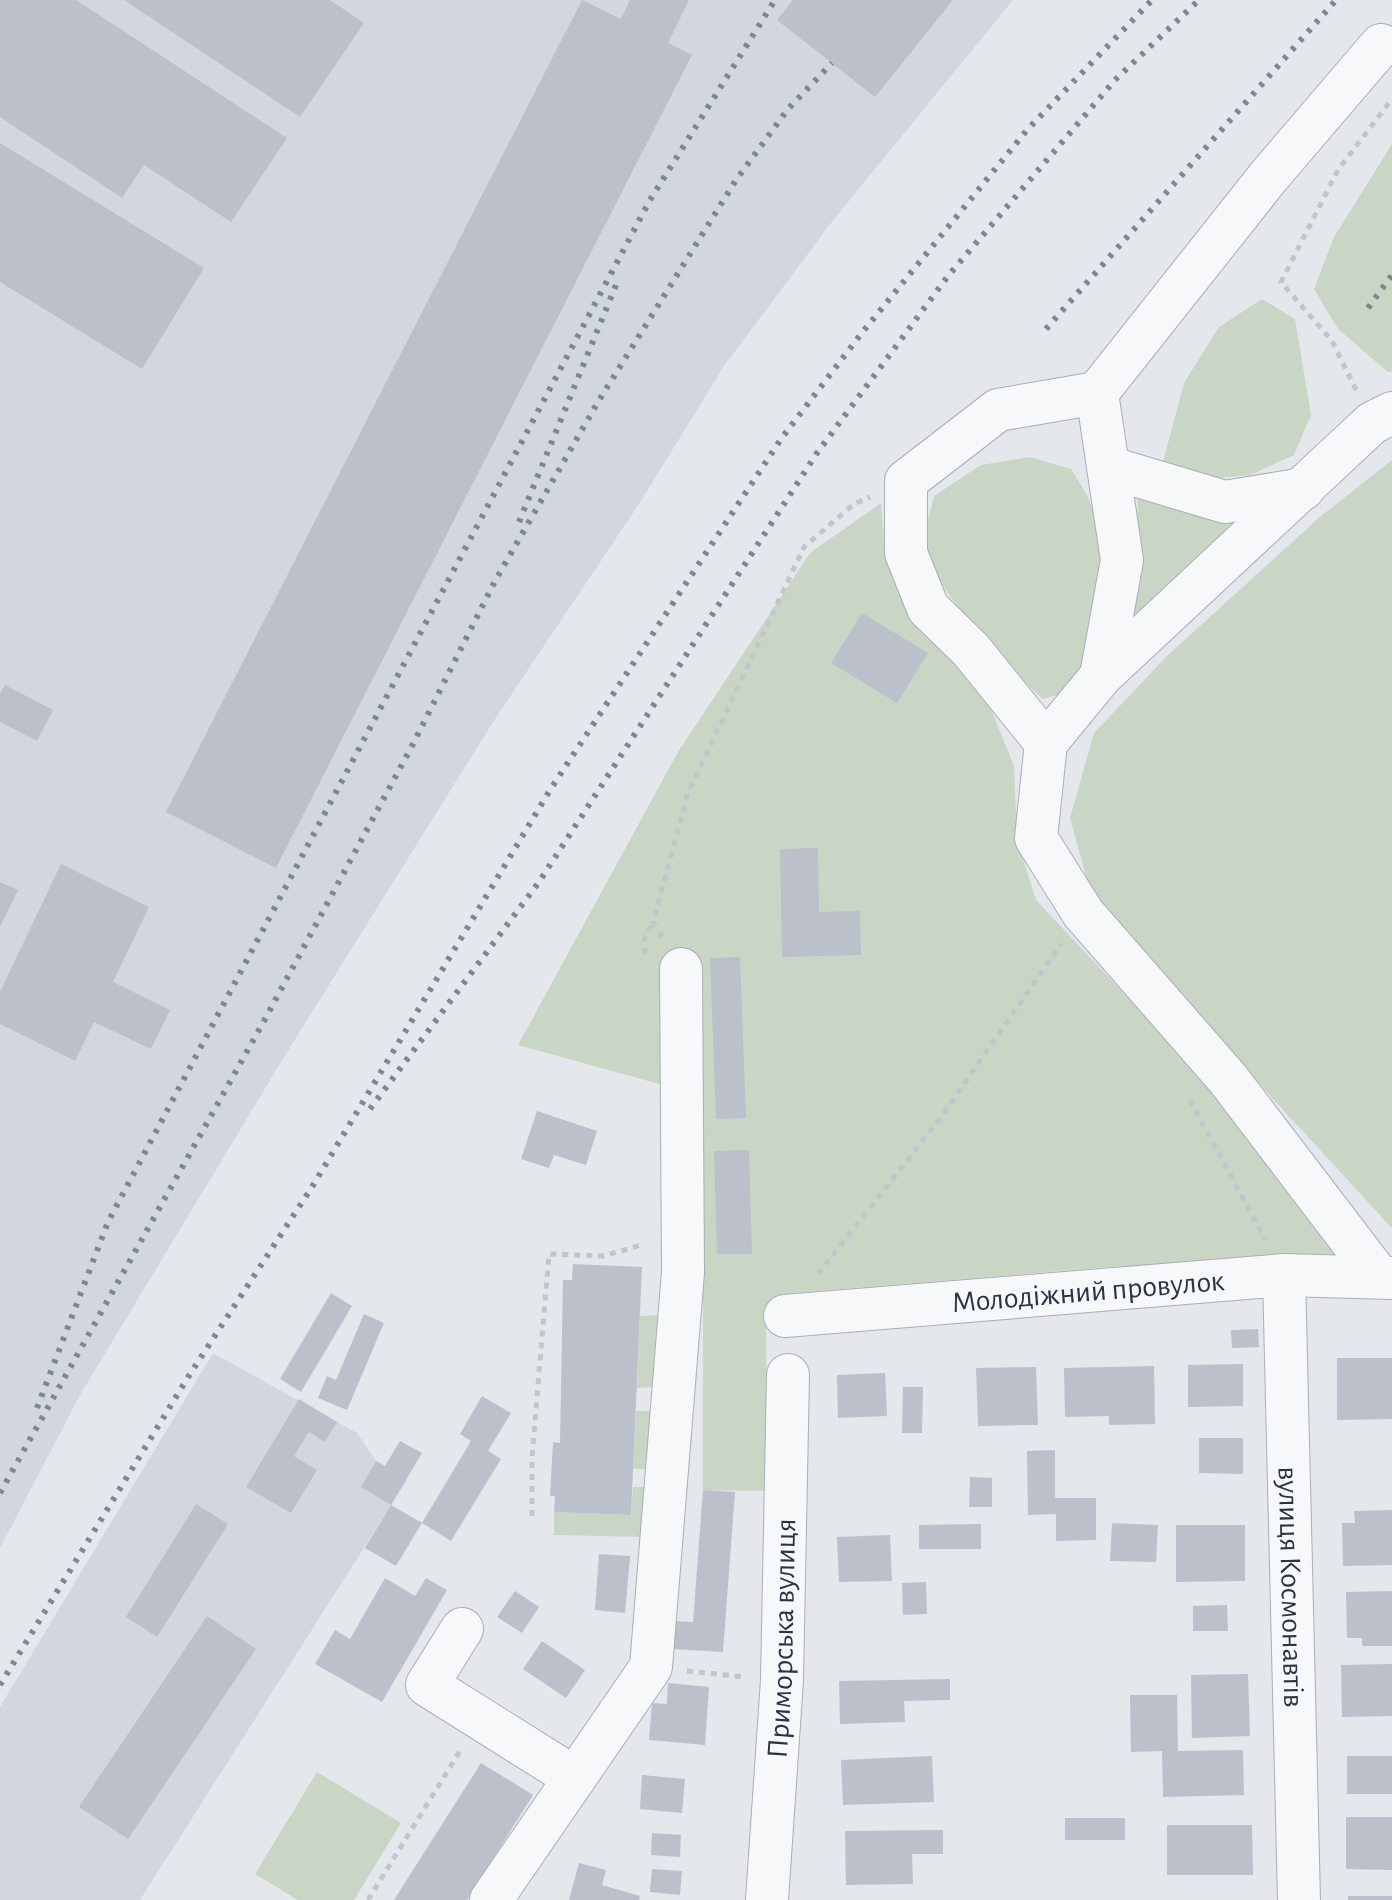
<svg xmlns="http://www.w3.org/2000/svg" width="1392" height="1900" font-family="'Alegreya Sans',sans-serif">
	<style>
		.built { fill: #d2d6de }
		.green { fill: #c9d6c5 }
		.building { fill: #bbc0ca }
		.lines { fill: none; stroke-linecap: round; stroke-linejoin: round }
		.minor-casing { stroke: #a9aeb7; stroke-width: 44 }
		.path { stroke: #c2c5cb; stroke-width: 5; stroke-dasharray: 6 6; stroke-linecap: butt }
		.minor { stroke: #f7f8fa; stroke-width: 42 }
		.rail { stroke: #7d8696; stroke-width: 6; stroke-dasharray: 4 8; stroke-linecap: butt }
		.labels { text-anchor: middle; stroke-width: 8; stroke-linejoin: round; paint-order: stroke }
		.street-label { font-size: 30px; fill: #2b3445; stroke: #f4f6f9 }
	</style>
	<rect width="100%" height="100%" fill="#e4e7ec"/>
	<!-- built -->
	<path class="built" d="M0,0H1013L834,219L724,366L639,504L493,722L281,1062L80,1395L0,1548Z
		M213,1353L357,1433L376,1461L407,1480L140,1900H0V1707Z"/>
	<!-- green -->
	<path class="green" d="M1392,144V371L1388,372L1338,329L1314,289L1334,237Z
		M1262,299L1295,319L1311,415L1294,455L1250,475L1198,480L1163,462L1184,383L1219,327Z
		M1030,457L1071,469C1085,491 1100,516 1103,543C1106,579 1094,673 1061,694C1056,696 1048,697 1043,699C1011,671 934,590 926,550C922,535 931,511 934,496L981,465Z
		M1392,460V1228L1094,905L1070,818L1094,733L1167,656L1321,516Z
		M1137,493L1263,509L1123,645C1135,593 1140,546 1137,493Z
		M881,503L885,553L911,603L988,702L1014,766L1017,840L1036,900L1196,1070L1351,1258L1108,1267L781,1294L766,1312L767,1491L703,1490V1091L663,1085L518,1045L678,752L810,553Z
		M661,1315L658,1387L637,1388L640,1316Z
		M636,1411H657L654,1469H633Z
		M633,1487H653L648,1537L554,1535V1512L631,1515Z
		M317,1772L401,1823L354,1900H298L255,1874Z"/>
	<!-- building -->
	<path class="building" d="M0,0H76L287,138L231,222L144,165L122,198L0,117Z
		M124,0H330L364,23L300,117Z
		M582,0L621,19L630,0H689L668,43L692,55L276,868L166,812Z
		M793,0H953L875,97L777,20Z
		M0,143L204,268L142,369L0,282Z
		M862,613L928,653L897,703L831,663Z
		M5,685L53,710L37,741L0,722V694Z
		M818,848L819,912L860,911L861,955L782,957L780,849Z
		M61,864L149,907L113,982L170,1010L151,1049L94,1022L75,1061L0,1024V992Z
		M0,882L18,890L0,927Z
		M740,957L746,1118L716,1119L710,958Z
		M537,1111L597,1131L586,1165L554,1155L549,1168L521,1159Z
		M749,1150L752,1254H717L714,1151Z
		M573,1264L642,1267L631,1515L554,1512L555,1496H550L553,1442L560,1443L563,1280H572Z
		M331,1293L352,1306L301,1392L280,1379Z
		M364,1314L384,1323L347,1410L318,1398L327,1376L336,1380Z
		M1258,1329L1259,1347L1232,1348L1231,1330Z
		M1337,1358H1392V1419L1337,1420Z
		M1243,1364V1406L1188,1407V1365Z
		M1154,1366L1155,1424L1109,1425V1416L1065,1417L1064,1368Z
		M1036,1367L1038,1425L978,1426L976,1368Z
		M885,1373L887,1416L838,1418L837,1375Z
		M903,1387H923L922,1433H902Z
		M482,1396L511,1413L488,1451L501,1459L451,1541L422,1523L471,1441L460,1434Z
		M299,1399L337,1422L325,1442L309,1432L294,1456L317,1470L291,1513L246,1487Z
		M1199,1438H1243V1474L1199,1473Z
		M400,1441L422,1453L391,1505L422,1523L396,1566L365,1548L391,1505L361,1487L376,1461L385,1466Z
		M1055,1450V1498H1096V1540L1056,1541V1514L1028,1515L1027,1451Z
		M970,1477L992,1478V1507H969Z
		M703,1490L735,1492L723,1652L671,1649L673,1621L693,1622Z
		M196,1504L228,1524L157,1637L126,1617Z
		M1392,1510V1565L1343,1566L1342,1523H1355L1354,1511Z
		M1112,1523L1158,1525L1156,1562L1110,1561Z
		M981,1524V1549H919V1525Z
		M1176,1525H1245V1581L1176,1582Z
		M890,1535L892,1581L839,1582L837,1537Z
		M599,1554L630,1556L625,1613L595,1610Z
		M385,1578L415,1596L426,1578L447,1590L382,1702L315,1664L335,1630L350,1639Z
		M926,1582L927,1614L903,1615L902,1583Z
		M515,1591L539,1607L522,1633L497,1617Z
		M1392,1591V1646H1362V1638H1347L1346,1592Z
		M1227,1605L1228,1631H1193V1606Z
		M207,1616L256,1649L128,1839L79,1807Z
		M542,1641L585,1670L566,1698L523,1669Z
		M1392,1664V1716L1342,1717L1341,1665Z
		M1248,1674L1250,1736L1192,1738L1191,1675Z
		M950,1679V1700L904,1701L905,1722L840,1724L839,1681Z
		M668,1683L709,1687L705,1745L649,1740L652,1703L667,1704Z
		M1130,1695H1177L1178,1751L1243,1750L1244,1795L1163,1797L1162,1751L1131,1752Z
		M932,1756L934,1802L843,1805L841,1760Z
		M1347,1756H1392V1794H1347Z
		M481,1763L533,1795L467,1900H394Z
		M642,1775L685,1779L682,1813L640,1809Z
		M1346,1817H1392V1870L1346,1869Z
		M1065,1818H1125V1840H1065Z
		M1167,1825H1252L1253,1875H1167Z
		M943,1830V1854H912L913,1884L846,1885L845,1831Z
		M652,1833L681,1835L680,1857L651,1855Z
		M579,1863L606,1870L602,1885L640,1896L639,1900H569Z
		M652,1869L682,1871L680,1895L650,1892Z
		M1348,1896H1392V1900H1348Z"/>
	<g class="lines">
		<defs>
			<g id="minor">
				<path d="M1097,393L1122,560L1101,676"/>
				<path d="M1108,467L1225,502L1303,489"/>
				<path d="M1046,743L971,650L928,608L906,553V481L998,410L1097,393L1269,176L1381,45"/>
				<path id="s1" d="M1284,1275L1299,1900"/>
				<path d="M1379,1277L1228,1079L1083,913L1036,838L1046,743L1101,676L1372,423L1392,413"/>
				<path id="s2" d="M785,1316L1284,1275L1392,1278"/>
				<path d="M462,1629L427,1685L575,1778"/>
				<path d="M491,1900L651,1667L683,1272L681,969"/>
				<path id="s3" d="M767,1900L782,1680L788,1375"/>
			</g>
		</defs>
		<!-- minor casing -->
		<use href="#minor" class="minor-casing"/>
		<!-- path -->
		<path class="path" d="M1356,390L1332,341L1281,282L1338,170L1392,99
			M662,937L653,922L688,793L804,547L854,504L870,497
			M645,954L644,940L653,922
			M1190,1100L1265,1239
			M818,1274L942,1116L1061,944
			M532,1516V1457L549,1254L604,1256L644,1244
			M687,1671L745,1677
			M368,1900L460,1751"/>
		<!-- minor -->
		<use href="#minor" class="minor"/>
		<!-- rail -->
		<path class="rail" d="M1368,308L1392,275
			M1046,329L1336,0
			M519,522L616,285
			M370,1109L539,882L817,453L948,276L1115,80L1199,0
			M37,1408L108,1222L650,200L775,0
			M0,1493L264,1021L413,744L495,581L598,402L736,180L788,109L832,63
			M0,1685L190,1374L312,1187L550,790L781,439L861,334L1027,130L1152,0"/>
	</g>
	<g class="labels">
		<!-- street labels -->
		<g class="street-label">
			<text dy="10" stroke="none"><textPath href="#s2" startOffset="304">Молодіжний провулок</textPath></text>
			<text dy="10" stroke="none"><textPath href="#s1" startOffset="312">вулиця Космонавтів</textPath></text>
			<text dy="10" stroke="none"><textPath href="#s3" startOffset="262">Приморська вулиця</textPath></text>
		</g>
	</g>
</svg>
